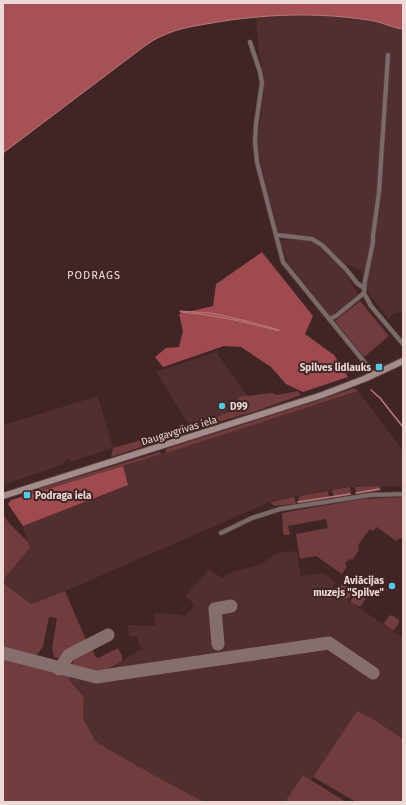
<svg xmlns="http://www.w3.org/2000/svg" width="406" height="805" font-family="'Fira Sans',sans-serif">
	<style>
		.built { fill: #512e2f }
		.green { fill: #703c3d }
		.forest { fill: #9e4a4e }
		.water { fill: #a65154; stroke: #bb7a7c }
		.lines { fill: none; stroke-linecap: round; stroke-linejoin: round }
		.stream { stroke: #bb7a7c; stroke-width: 1.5 }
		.taxiway { stroke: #876e6e; stroke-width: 13 }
		.street-casing { stroke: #5c4142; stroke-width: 5.5 }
		.secondary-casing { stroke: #5c4142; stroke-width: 8 }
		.street { stroke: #7a6a6a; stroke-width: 4 }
		.secondary { stroke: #a58c8c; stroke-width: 6 }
		.poi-dot { fill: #54cade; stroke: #412425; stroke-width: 1.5 }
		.labels { text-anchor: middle; stroke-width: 4; stroke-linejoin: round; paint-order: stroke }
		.poi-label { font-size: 10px; font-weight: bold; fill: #ecd9d8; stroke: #412425; text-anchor: end }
		.street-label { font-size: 10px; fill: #ecd9d8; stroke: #412425 }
		.neighbourhood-label { font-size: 11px; letter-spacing: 1px; fill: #ecd9d8; stroke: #412425 }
	</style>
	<rect width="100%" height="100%" fill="#412425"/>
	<!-- built -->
	<path class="built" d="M274,16H330L368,20L403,29V313H395L388,319L369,294L361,270L346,264L323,242L313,237L293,235L278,231L258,152V137L264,92V75L259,55L256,17Z
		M298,239L311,241L321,246L342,268L358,294L330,317L312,296L313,294L288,263L280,240Z
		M216,352L254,405L190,427L156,372Z
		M358,391L403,451V486L346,487L272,501L77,586L31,604L3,583V580L30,548L23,526L127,485L123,466Z
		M98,396L113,448L70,462L69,459L63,461L64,464L3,485V425Z
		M297,551L301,576L324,573L336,582L332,589L403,638V739L373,719L357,711L311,780L303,775L285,802H204L157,777L96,742L83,718L84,697L69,680L72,665L99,671L113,667L141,649L137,636L129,637L128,625L155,626V613L175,614L185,616L195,605L185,596L209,569L223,579L228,573L262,564L276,553Z"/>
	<!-- green -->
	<path class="green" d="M360,301L389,336L364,357L335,321Z
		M352,389H356L358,391L166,453V449L317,401Z
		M298,391L301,395L259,410L211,424H208L205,421L238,409V397L272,393L277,395Z
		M200,423L201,426L198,428L111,457L113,448Z
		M160,452L162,454L30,494L31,491Z
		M380,486L381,490L379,491L359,494L356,493L355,487Z
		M350,487L351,495L334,498L332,490Z
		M328,491L329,497L328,499L299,504L298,499L300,496Z
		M294,497L296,503L295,504L274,506L270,502Z
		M403,497V537L396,541L377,527L373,531L370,529L358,545L359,550L352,560L349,559L345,564L347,566L342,574L316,556L300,559L296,534L328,528L326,519L288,526L290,535H285L283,533L282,513L362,499Z
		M3,514L9,523L28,542L30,548L3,580Z
		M343,582L345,584V585L354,591L349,598L346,599L336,592Z
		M3,583L31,604L65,591L86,640L58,658L54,657L52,648L57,618L49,617L43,646L38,654L33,655L3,648Z
		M358,592L365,597V600L361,606H358L351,602V600L356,593Z
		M392,615L399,620V623L394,630H392L385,625L384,623L389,616Z
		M92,648L95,656L98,658L118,648L122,656V661C102,674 94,670 72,665L75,657Z
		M3,658L70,676L69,680L84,697L83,718L96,742L157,777L204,802H3Z
		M357,711L373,719L403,739V802H356L313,777Z
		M303,775L346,802H285Z"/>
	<!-- forest -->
	<path class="forest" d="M262,252L313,316L305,334L334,355L348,377L303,392L286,384L271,367L241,347L224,346L163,367L155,357L166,348L179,347L183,331L179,314L213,306L216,284Z
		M123,466L128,485L23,526L8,504L11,500Z"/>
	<!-- water -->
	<path class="water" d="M3,3H403V29C392,28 380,21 368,20C317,12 263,14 212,23C195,26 178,28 162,36C156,38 151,42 146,45L3,153Z
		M180,311L211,313L247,321L279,330V331C246,322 215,315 180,312Z"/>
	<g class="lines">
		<!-- stream -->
		<path class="stream" d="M371,390L380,398L403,427
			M356,493L379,489
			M298,502L350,494"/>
		<!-- taxiway -->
		<path class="taxiway" d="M218,644L215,609L231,606
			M3,653L96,677L329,643L373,673
			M59,669L69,655L108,635"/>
		<defs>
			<path id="street" d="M250,42L260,72L262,83L256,124L255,142L257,162L283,262L374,374
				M388,55L379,192L373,236V242L365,281L364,293L371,306L403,344
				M277,235L312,239L322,245L345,268L357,283L364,288
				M329,319L336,316L364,293
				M221,533L252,518L280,509L370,495L403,494"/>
			<path id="secondary" d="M3,496L322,395L364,379L403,361"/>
		</defs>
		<!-- street casing -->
		<use href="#street" class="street-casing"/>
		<!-- secondary casing -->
		<use href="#secondary" class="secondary-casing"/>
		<!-- street -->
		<use href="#street" class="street"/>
		<!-- secondary -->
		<use href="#secondary" class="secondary"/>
	</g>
	<!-- markers -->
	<g class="poi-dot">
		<rect x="375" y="363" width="8" height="8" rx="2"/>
		<circle cx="222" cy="406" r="4"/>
		<rect x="23" y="491" width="8" height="8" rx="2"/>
		<circle cx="392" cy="586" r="4"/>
	</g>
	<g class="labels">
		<!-- poi labels -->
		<g class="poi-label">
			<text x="371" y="371">Spilves lidlauks</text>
			<text x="230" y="410" text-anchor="start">D99</text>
			<text x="35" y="499" text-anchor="start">Podraga iela</text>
			<text x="384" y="584">Aviācijas<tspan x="384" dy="12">muzejs "Spilve"</tspan></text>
		</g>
		<!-- street labels -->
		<g class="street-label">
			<text transform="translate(179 430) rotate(-17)" y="4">Daugavgrīvas iela</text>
		</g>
		<!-- neighbourhood labels -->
		<g class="neighbourhood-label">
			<text x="94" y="279">PODRAGS</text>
		</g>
	</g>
	<!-- border -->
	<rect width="406" height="805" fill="none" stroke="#ecd9d8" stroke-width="8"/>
</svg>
